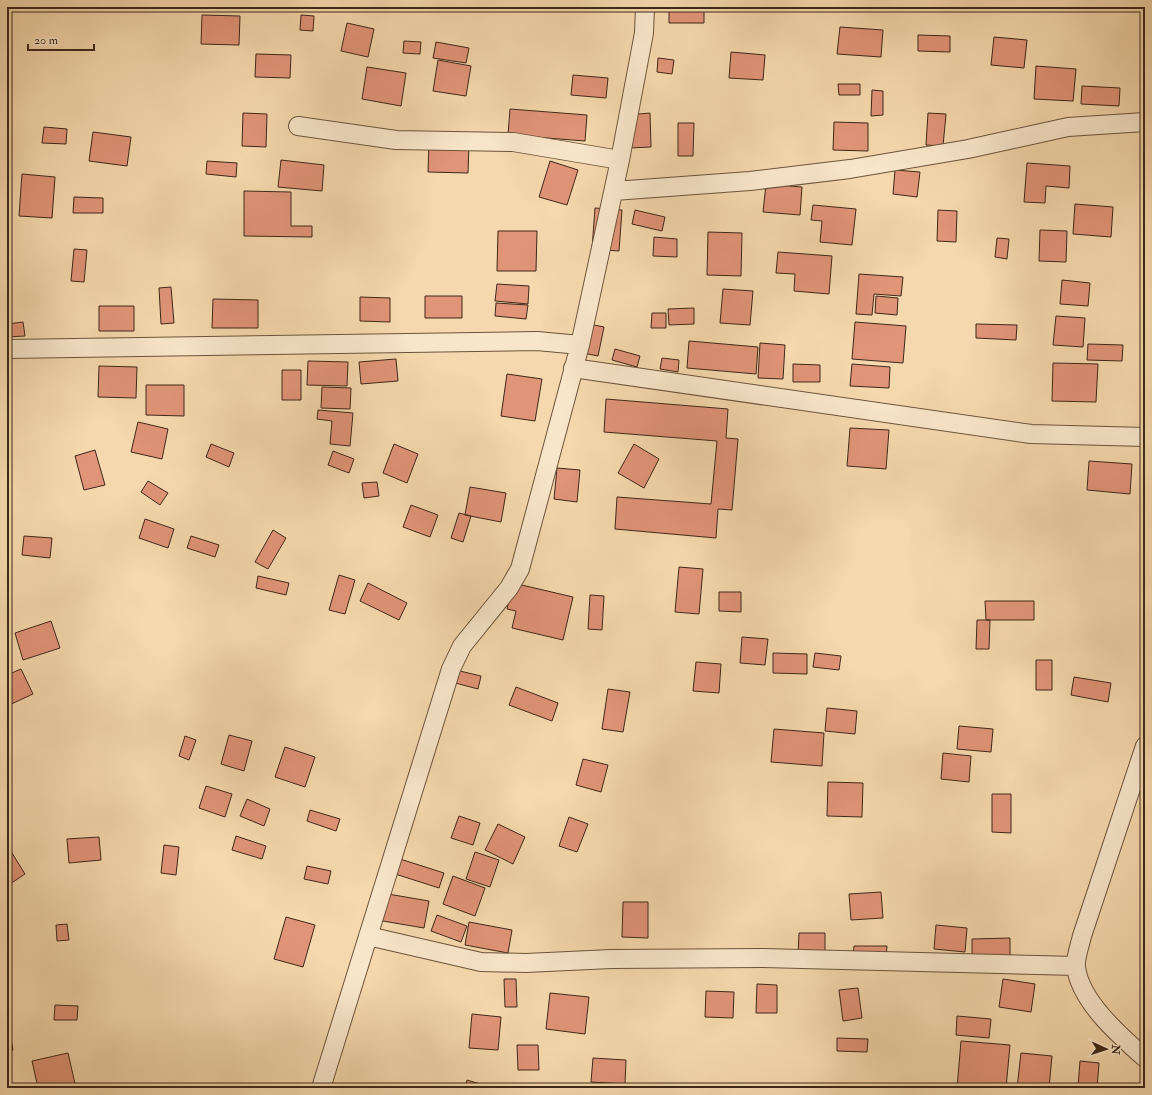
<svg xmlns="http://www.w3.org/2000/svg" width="1152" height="1095" font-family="'IM FELL Double Pica',serif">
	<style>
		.building { fill: #e09478; stroke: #3e2818 }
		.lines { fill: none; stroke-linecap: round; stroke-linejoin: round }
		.street-casing { stroke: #6c543d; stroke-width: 20 }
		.street { stroke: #f8e6ca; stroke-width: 18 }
	</style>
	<rect width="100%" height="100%" fill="#f5d8ad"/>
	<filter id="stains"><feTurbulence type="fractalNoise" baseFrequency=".005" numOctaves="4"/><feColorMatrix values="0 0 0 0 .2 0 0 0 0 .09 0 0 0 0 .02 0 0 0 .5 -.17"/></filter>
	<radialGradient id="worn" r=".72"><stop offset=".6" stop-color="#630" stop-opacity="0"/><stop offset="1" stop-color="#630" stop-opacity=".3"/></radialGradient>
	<!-- building -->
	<path class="building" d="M669,7H704V23H669Z
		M994,7H1035V11Z
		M202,15L240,16L239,45L201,44Z
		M301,15L314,16L313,31L300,30Z
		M347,23L374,29L368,57L341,51Z
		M840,27L883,30L881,57L837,54Z
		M918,35L950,36V52L918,51Z
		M994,37L1027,40L1024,68L991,65Z
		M404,41L421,42L420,54L403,53Z
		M436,42L469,48L466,63L433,58Z
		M731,52L765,55L763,80L729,78Z
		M256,54L291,55L290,78L255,77Z
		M658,58L674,60L672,74L657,72Z
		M438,60L471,66L466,96L433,91Z
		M1036,66L1076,69L1073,101L1034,99Z
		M367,67L406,73L401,106L362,99Z
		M573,75L608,78L606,98L571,95Z
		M838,84H860V95H839Z
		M1082,86L1120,88L1119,106L1081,104Z
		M872,90L883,91V115L871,116Z
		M510,109L587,115L585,141L508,135Z
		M243,113L267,114L266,147L242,146Z
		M650,113L651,147L629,148L627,115Z
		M928,113L946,114L943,146L926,145Z
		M834,122L868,123V151L833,150Z
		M678,123H694L693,156H678Z
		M44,127L67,129L66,144L42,143Z
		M93,132L131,137L127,166L89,161Z
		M429,142L469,144L468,173L428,172Z
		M281,160L324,165L322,191L278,187Z
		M207,161L237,163L236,177L206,174Z
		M550,161L578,170L567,205L539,197Z
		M1027,163L1070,166L1069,188L1046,186L1045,203L1024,202Z
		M895,170L920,172L917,197L893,194Z
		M22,174L55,177L52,218L19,216Z
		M766,184L802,187L800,215L763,212Z
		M244,191L291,192V226H312V237L244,236Z
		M74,197L103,198V213H73Z
		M1075,204L1113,207L1111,237L1073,234Z
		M813,205L856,209L852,245L820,242L822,221L811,220Z
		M595,208L622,210L619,251L592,249Z
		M635,210L665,217L662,231L632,224Z
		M938,210L957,211L956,242L937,241Z
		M1040,230L1067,231L1066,262L1039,261Z
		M498,231H537L536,271H497Z
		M708,232L742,233L741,276L707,275Z
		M654,237L677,239V257L653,256Z
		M997,238L1009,239L1007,259L995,257Z
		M74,249L87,250L84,282L71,281Z
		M778,252L832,256L829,294L794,291L795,274L776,273Z
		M859,274L903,277L901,296L874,294L872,315L856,314Z
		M1062,280L1090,283L1088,306L1060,304Z
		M497,284L529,286L528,304L495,301Z
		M171,287L174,323L161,324L159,288Z
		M723,289L753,291L750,325L720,323Z
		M425,296H462V318H425Z
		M876,296L898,298L897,315L875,313Z
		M360,297L390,298V322L360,321Z
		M213,299L258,300V328H212Z
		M496,303L528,305L526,319L495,316Z
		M99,306H134V331H99Z
		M694,308V324L669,325L668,309Z
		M652,313H666V328H651Z
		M1056,316L1085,318L1083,347L1053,345Z
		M23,322L25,336L7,337V324Z
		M579,322L604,327L598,356L573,351Z
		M855,322L906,326L903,363L852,359Z
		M976,324L1017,325L1016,340L976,338Z
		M689,341L758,347L756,374L687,368Z
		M760,343L785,345L783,379L758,378Z
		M1088,344L1123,345L1122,361L1087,360Z
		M615,349L640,356L637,367L612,360Z
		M662,358L679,360L678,372L660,369Z
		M396,359L398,381L361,384L359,362Z
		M308,361L348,362L347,386L307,385Z
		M1053,363L1098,364L1096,402L1052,401Z
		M793,364L820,365V382H793Z
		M852,364L890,367L889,388L850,386Z
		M99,366L137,367L136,398L98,397Z
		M282,370H301V400H282Z
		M507,374L542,379L535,421L501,416Z
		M146,385H184V416L146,415Z
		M322,387L351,388L350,409L321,408Z
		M606,399L728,409L726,438L738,439L732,510L718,509L716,538L615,529L617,497L711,504L717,441L604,432Z
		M318,410L353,413L350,446L330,444L332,421L317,419Z
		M138,422L168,429L162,459L131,452Z
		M850,428L889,430L886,469L847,466Z
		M211,444L234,453L229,467L206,457Z
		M394,444L418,454L407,483L383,473Z
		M634,444L659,459L644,488L618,473Z
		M95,450L105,485L84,490L75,456Z
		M333,451L354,459L349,473L328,465Z
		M1089,461L1132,464L1130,494L1087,490Z
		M557,468L580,470L577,502L554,499Z
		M148,481L168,493L160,505L141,492Z
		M377,482L379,496L364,498L362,483Z
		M470,487L506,493L501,522L465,515Z
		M411,505L438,515L430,537L403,527Z
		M459,513L471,516L463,542L451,538Z
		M145,519L174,529L168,548L139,538Z
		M273,530L286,538L268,569L255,562Z
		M24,536L52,538L50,558L22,555Z
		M191,536L219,545L215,557L187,548Z
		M679,567L703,569L699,614L675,612Z
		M339,575L355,580L345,614L329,610Z
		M258,576L289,583L286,595L256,588Z
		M368,583L407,603L399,620L360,601Z
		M513,583L573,597L563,640L512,628L516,611L507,609Z
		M719,592H741V612L719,611Z
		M590,595L604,596L602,630L588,629Z
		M985,601H1034V620H986Z
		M977,620H990L989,649H976Z
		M51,621L60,648L23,660L15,633Z
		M742,637L768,639L765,665L740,663Z
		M773,653L807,654V674L773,673Z
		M815,653L841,656L839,670L813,667Z
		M1036,660H1052V690H1036Z
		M696,662L721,664L719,693L693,691Z
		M447,668L481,676L478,689L444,680Z
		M21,669L33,694L7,706V675Z
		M1074,677L1111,683L1108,702L1071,695Z
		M516,687L558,703L552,721L509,705Z
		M608,689L630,692L623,732L602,729Z
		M827,708L857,711L855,734L825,731Z
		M959,726L993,729L991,752L957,749Z
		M774,729L824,733L822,766L771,762Z
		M229,735L252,741L244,771L221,764Z
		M185,736L196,740L189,760L179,756Z
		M285,747L315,757L305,787L275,777Z
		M943,753L971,756L969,782L941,779Z
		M583,759L608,765L601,792L576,785Z
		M828,782L863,783L862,817L827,816Z
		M206,786L232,794L225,817L199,808Z
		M992,794H1011V833L992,832Z
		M247,799L270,809L264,826L240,816Z
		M310,810L340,819L336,831L307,821Z
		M459,816L480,823L473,845L451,838Z
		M569,817L588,824L577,852L559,846Z
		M498,824L525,837L513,864L485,850Z
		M236,836L266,846L262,859L232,850Z
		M99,837L101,860L69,863L67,839Z
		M7,845L25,874L7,886Z
		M164,845L179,847L176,875L161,873Z
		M475,852L499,860L490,887L466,879Z
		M397,858L444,873L439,888L392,873Z
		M307,866L331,871L328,884L304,879Z
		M453,876L485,888L475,916L443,904Z
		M881,892L883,918L851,920L849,894Z
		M382,893L429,901L424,928L377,920Z
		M623,902H648V938L622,937Z
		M437,915L467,926L461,942L431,931Z
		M286,917L315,925L303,967L274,959Z
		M469,922L512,930L508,953L465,945Z
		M67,924L69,940L57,941L56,925Z
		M936,925L967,928L965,952L934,949Z
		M799,933H825V957L798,956Z
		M1010,938V960H972V939Z
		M854,946H887L886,957H853Z
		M504,979H516L517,1007H505Z
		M1003,979L1035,984L1031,1012L999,1007Z
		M757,984L777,985V1013H756Z
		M858,988L862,1018L843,1021L839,990Z
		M706,991L734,992L733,1018L705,1017Z
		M550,993L589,997L585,1034L546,1029Z
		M55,1005L78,1006L77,1020H54Z
		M472,1014L501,1017L498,1050L469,1048Z
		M957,1016L991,1019L989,1038L956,1035Z
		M8,1023L13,1050L7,1051V1024Z
		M837,1038L868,1039L867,1052L837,1051Z
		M961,1041L1010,1045L1006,1088H957Z
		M517,1045H538L539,1070H518Z
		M68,1053L76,1088H38L32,1061Z
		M1021,1053L1052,1056L1049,1088H1017Z
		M593,1058L626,1060L625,1084L591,1082Z
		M1080,1061L1099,1063L1097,1088H1078Z
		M467,1080L490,1087V1088H465Z"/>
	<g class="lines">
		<defs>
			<path id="street" d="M298,126L396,140L513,142L620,160
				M614,191L750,181L850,169L968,149L1068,127L1145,122
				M7,349L537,341L580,345
				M573,368L1031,434L1145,437
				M1145,746L1082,936C1080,945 1075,958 1076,967C1080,1001 1120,1036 1145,1058
				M368,936L481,962L526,963L611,959L763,958L1076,966
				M321,1088L451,669L462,646L509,588L520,569L580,345L620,160L644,33L645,7"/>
		</defs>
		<!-- street casing -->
		<use href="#street" class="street-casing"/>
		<!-- street -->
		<use href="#street" class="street"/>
	</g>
	<!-- margin -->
	<rect width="1152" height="1095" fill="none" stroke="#f5d8ad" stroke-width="24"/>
	<rect x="8" y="8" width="1136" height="1079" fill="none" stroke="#3e2818" stroke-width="2"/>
	<rect x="12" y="12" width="1128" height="1071" fill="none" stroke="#3e2818"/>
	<!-- north arrow -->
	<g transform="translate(1106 1049) rotate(93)" stroke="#f8e6ca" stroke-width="3" paint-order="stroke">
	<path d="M0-3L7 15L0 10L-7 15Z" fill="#3e2818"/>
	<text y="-6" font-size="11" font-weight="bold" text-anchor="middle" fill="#3e2818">N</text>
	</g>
	<!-- scale -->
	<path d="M28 44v6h66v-6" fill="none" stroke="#3e2818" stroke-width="2"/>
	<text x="34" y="44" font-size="12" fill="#3e2818" stroke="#f8e6ca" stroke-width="3" paint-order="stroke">20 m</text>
	<rect width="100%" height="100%" filter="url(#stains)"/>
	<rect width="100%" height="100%" fill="url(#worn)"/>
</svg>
